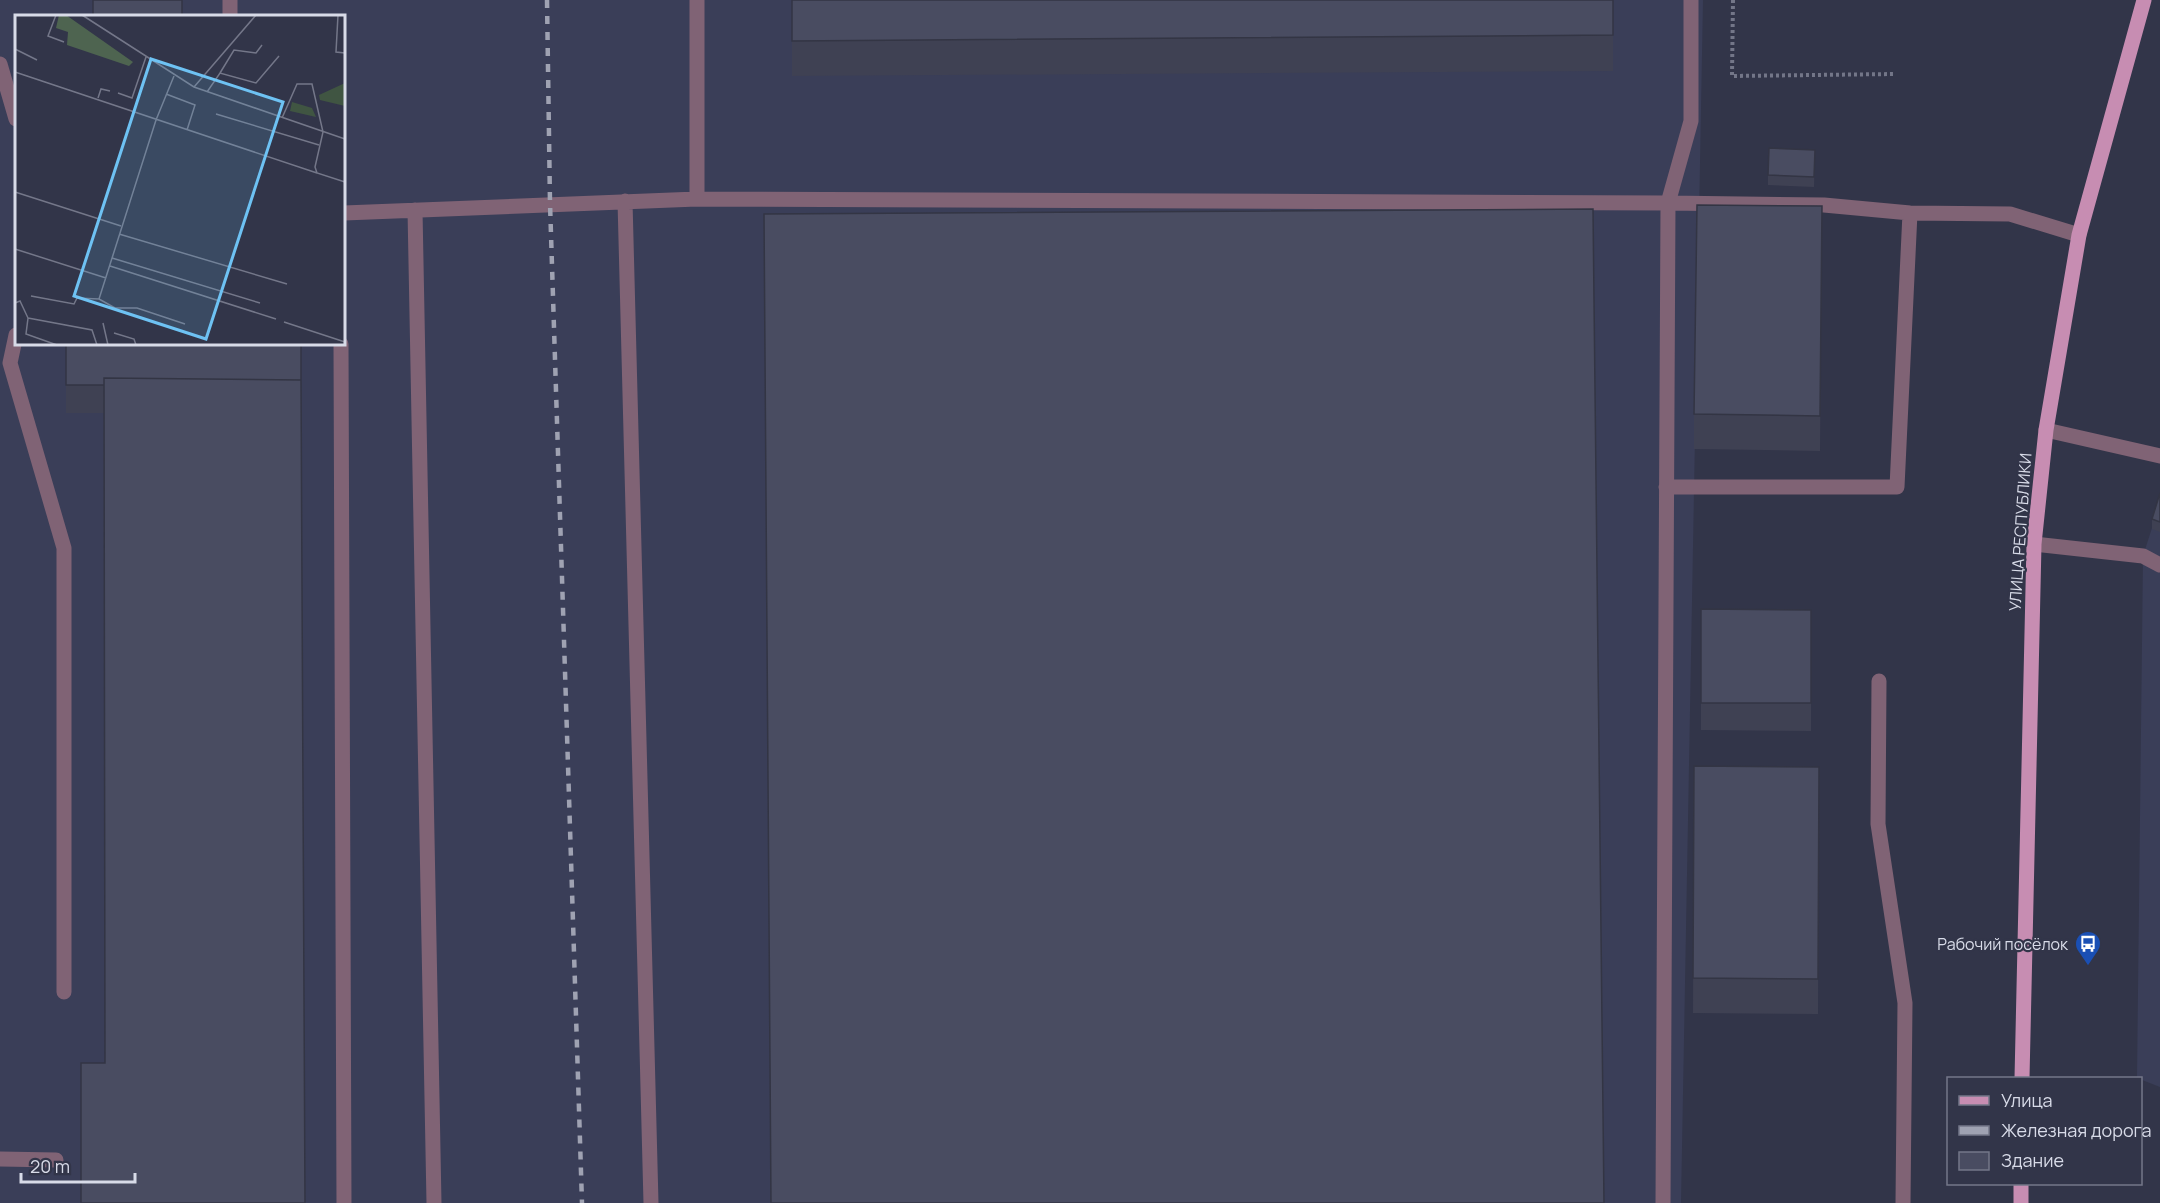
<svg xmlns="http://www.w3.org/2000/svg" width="2160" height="1203" font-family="Manrope,sans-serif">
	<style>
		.built { fill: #3a3e58; fill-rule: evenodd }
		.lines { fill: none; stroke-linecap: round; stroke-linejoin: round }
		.path { stroke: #737688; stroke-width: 4; stroke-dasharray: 3 3; stroke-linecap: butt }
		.lane { stroke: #806375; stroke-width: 15 }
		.primary { stroke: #c78db2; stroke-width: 15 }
		.rail { stroke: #9fa2b2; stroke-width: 4.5; stroke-dasharray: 8 8; stroke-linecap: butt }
		.wall { fill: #3f4153 }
		.building { fill: #494c61; stroke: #333544; stroke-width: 1.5 }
		.labels { text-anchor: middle; stroke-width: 4.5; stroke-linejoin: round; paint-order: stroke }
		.street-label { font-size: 16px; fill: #d8dbe8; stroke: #323549 }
		.poi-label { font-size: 16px; fill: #d8dbe8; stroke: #323549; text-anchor: end }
		.inset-road { fill: none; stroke: #747789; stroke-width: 1.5 }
		.view { fill: #6ec2f3; fill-opacity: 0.15; stroke: #6ec2f3; stroke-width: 3 }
		.inset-edge { fill: none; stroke: #d8dbe8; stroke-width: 3 }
	</style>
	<rect width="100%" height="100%" fill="#323549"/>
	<!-- built -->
	<path class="built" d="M0,0H1703L1681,1203H0ZM16,16H344V344H16Z
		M2160,503V1087L2137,1078L2143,556Z"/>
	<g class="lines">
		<!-- path -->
		<path class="path" d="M1733,0L1732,76L1895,74"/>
		<!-- lane -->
		<path class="lane" d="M230,0V16
			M697,0V199
			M0,64L16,119
			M625,201L651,1203
			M415,210L434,1203
			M344,213L697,199L1668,203L1824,205L1910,213L2010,214L2079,235
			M16,335L10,363L64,548V992
			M341,344L344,1203
			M2046,430L2160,456
			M1666,487H1897L1910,213
			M2034,544L2143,556L2160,565
			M1879,681L1878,824L1905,1003L1903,1203
			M0,1159L56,1160
			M1663,1203L1668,203L1691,121V0"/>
		<!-- primary -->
		<path class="primary" d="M2022,1078L2034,544L2046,430L2079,235L2144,0
			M2021,1184V1203"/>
		<!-- rail -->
		<path class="rail" d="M547,0L550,203L582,1203"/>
	</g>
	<!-- wall -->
	<path class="wall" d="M792,0H1613V71L792,76Z
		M1815,150L1814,187L1768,185V175Z
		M1822,206L1820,451L1694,449V414Z
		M66,344L301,399L105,1063L104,413H66Z
		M2160,493V532L2152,529V519Z
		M1701,609L1811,610V731L1701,730Z
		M1694,766L1819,767L1818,1014L1693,1013Z"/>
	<!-- building -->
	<path class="building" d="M93,0H182V16H93Z
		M792,0H1613V35L792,41Z
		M1769,148L1815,150L1814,177L1768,175Z
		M1697,205L1822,206L1820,416L1694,414Z
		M1593,209L1604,1203H771L764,214Z
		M66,344H301V383V380L104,378V385H66Z
		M104,378L301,380L305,1203H81V1063H105Z
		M2160,493V522L2152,519Z
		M1701,609L1811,610V703H1701Z
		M1694,766L1819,767L1818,979L1693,978Z"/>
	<!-- icons -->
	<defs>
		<symbol id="bus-pin" viewBox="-11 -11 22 30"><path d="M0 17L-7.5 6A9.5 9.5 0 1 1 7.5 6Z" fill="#1a4fb4" stroke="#323549"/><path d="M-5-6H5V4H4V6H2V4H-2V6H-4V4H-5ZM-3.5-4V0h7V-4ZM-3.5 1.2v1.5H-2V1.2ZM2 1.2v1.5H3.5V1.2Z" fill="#fff"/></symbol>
	</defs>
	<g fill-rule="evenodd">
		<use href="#bus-pin" x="2073" y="929" width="30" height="40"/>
	</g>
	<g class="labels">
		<!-- street labels -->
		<g class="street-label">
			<text transform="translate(2020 532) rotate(-86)" y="6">УЛИЦА РЕСПУБЛИКИ</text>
		</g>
		<!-- poi labels -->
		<g class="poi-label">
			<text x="2068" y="950">Рабочий посёлок</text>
		</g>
	</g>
	<!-- overview -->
	<g transform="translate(15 15)">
		<rect width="330" height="330" fill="#323549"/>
		<path d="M330,68V91L305,85L304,80ZM277,87L297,93L301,102L275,96Z" fill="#405542"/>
		<path d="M44,0H51L118,47L114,51L52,30L53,17L41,13Z" fill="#4e6450"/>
		<path class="inset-road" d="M41,0L33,21L49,27M67,0L179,72L330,124M323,0L321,37L330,38M0,34L22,45M0,57L302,158M205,58L219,35L241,38L247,30M179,72L241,0M192,77L205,58L241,68L264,41M103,78L117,83L131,42M151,79L180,90L172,115M83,83L86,74L95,76M201,99L304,130M267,103L282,69H297L308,117L300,152L302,158L330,167M0,177L106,211M104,219L272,269M0,234L91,263M97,243L245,288M95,251L261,304M16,281L59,289L62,283L84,284L141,105L159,61M84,284L100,293H122L170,309M0,288L5,286L13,303L11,319L42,330M13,303L77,315L82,330M269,307L330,327M88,308L93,330M99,318L119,324L121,330"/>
		<path class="view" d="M136,44L268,87L191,324L59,281Z"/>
		<rect width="330" height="330" class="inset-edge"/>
	</g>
	<!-- legend -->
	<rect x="1947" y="1077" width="195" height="108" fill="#323549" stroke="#747789" stroke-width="1.5"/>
	<rect x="1959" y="1096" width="30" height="9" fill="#c78db2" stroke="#747789" stroke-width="1.5"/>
	<text x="2001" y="1107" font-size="18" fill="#d8dbe8">Улица</text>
	<rect x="1959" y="1126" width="30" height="9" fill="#9fa2b2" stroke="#747789" stroke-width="1.5"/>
	<text x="2001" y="1137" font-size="18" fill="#d8dbe8">Железная дорога</text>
	<rect x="1959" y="1152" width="30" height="18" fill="#494c61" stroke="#747789" stroke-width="1.5"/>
	<text x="2001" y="1167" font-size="18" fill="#d8dbe8">Здание</text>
	<!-- scale -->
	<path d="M21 1173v9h114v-9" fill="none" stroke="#d8dbe8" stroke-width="3"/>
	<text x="30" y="1173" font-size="18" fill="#d8dbe8" stroke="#323549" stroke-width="4.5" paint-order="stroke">20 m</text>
</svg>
